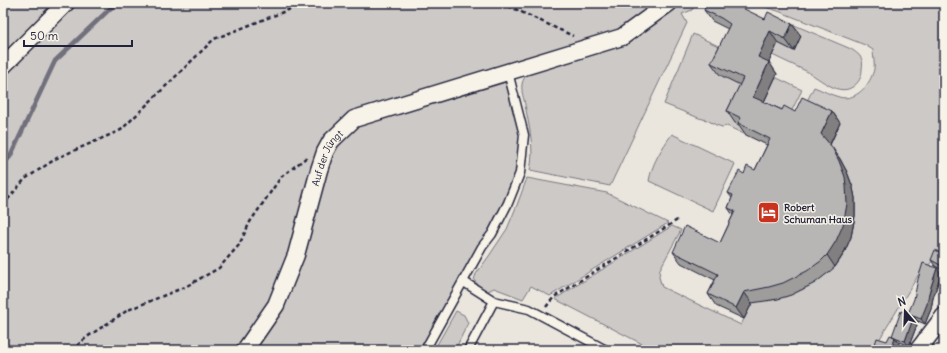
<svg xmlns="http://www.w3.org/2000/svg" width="947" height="353" font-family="Delius,sans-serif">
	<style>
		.green { fill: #cdc9c6; stroke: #787680; fill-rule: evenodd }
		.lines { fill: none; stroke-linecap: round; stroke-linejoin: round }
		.stream { stroke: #716f7b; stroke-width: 4.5 }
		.service-casing { stroke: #22223b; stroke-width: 11 }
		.minor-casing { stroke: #22223b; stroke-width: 19 }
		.path { stroke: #22223b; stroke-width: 2.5; stroke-dasharray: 4 3; stroke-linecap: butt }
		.service { stroke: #f7f3e8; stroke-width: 8 }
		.minor { stroke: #f7f3e8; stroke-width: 16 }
		.wall { fill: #9e9d9c; stroke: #22223b }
		.shaded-wall { fill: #817f7f; stroke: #22223b }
		.building { fill: #b8b6b5; stroke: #22223b }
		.labels { text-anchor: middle; stroke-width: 3; stroke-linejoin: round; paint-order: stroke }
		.street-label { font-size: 10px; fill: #22223b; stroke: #f7f3e8 }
		.poi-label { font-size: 10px; font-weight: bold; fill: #22223b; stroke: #f7f3e8; text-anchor: start }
	</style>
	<rect width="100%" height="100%" fill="#eae6de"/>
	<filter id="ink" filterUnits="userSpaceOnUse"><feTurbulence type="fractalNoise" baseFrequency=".025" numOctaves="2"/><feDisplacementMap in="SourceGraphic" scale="8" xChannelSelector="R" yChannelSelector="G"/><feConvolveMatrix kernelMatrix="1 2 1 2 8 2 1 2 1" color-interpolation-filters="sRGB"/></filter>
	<g filter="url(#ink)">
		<!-- green -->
		<path class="green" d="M3,3H669L622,37L508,72L524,135L520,173L425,350H3Z
			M678,3H697L692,10L682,14L687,23L610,186L530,170C535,149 529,126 525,105C524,98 521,92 522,84C523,79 526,75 529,71L624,41Z
			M752,3H944V247C937,256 932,264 922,269L873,350H654L555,299L672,226L681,230L660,269L659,277L662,287L741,325L744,319L797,121L814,87C822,90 831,95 839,97C856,102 871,84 874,69C875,63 873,56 873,50L865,45L778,11ZM838,156C841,160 842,163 844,167C858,192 858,220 847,246C844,254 840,262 834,267C816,285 792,297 767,301Z
			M780,19L851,49C860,55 864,58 862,69C862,75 860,81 855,85C840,99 820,78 806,71C794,65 782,60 770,54L778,43L794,51Z
			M693,34L731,52L751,90L736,123L749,129L746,135L727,126L722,127L716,125L707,120L699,118L664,104Z
			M775,77L802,90L787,120L761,108Z
			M672,134L735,164L713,211L649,181C652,163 662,148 672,134Z
			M527,178L607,193L668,223L550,296L531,286L523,299L494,288L486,292L480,288L474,280L476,274L489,256L507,229L517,205Z
			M456,311L464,315L468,323L455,350H434Z"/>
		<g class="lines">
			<!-- stream -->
			<path class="stream" d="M3,164L10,157L55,61L116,3"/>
			<defs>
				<path id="service" d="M464,282L494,301L529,309L606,350
					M425,350L482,247L492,234L508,203L520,173L524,135L508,72
					M468,350L494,301"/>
				<g id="minor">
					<path d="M3,66L66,3"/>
					<path id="s1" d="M245,350L276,305L296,255L319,170L325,152L331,141L354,119L622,37L669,3"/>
					<path d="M918,350L944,316"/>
				</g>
			</defs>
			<!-- service casing -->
			<use href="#service" class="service-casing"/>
			<!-- minor casing -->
			<use href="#minor" class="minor-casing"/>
			<!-- path -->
			<path class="path" d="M502,3L573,36
				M3,205L25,179L57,158L121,130L214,39L306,3
				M546,307L554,297L679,219
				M72,350L87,337L128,310L185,287L219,268L239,245L250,222L281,177L307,157"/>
			<!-- service -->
			<use href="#service" class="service"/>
			<!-- minor -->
			<use href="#minor" class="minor"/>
		</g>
		<!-- wall -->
		<path class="wall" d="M704,10L765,19L792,24L801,36L794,51L778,43L769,62L777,74L764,102L782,110L795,112L832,111L840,123L830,145L840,159L847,172L853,188L855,198V216L851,237L844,253L835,267L829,272L815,283L791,295L778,299L752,303L744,319L716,306L708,294L715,280L681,263L673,252L720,243L733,215L728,208L732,198L728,193L744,174L755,170L767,145L746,135L739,125L735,123L727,111L740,85L720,75L711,63L728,29L712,21Z
			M944,252V271L935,266L931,260L943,254Z
			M941,274L933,298L931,309L925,324L918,321V322L909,346L899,342V343L887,341L893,336L908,314Z"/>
		<!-- shaded-wall -->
		<path class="shaded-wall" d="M792,24L801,36L794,51L785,39Z
			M770,31L778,43L766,68L758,57Z
			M769,62L777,74L761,108L753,97Z
			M832,111L840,123L829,146L821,134Z
			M832,147L840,159L847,172L853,188L855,198V216L851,237L844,253L835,267L827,255Z
			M937,268L941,274L933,298L931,309L925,324L921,319L929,293Z
			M744,292L752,303L744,319L736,308Z
			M914,316L918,322L909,346L905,341Z
			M895,337L899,343L897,350H891Z"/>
		<!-- building -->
		<path class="building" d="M707,3H732L765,19L768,12L792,24L785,39L770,31L758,57L769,62L753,97L782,110L784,106L795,112L802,97L832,111L821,134L832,147L839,161L845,177L846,186L847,204L843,225L836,241L827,255L821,261L807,271L783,283L769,287L744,292L736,308L708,294L718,274L673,252L685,226L720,243L735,211L728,208L733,195L728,193L739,171L744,174L747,166L755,170L770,139L738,123L741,118L727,111L743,78L711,63L730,24L721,18L704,10Z
			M935,250L943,254L944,252V267L931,260Z
			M923,263L937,268L929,293L927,304L921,319L908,314L914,299L918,279Z
			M901,311L914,316L905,341L892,336Z
			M890,335L895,337L891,350H873L877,338L887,341Z"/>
	</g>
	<!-- icons -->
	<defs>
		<symbol id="hotel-square" viewBox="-11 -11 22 22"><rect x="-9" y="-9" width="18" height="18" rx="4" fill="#c8321e" stroke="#f7f3e8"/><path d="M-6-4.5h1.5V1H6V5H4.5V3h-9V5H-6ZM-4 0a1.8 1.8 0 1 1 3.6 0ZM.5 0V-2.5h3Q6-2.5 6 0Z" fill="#fff"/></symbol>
	</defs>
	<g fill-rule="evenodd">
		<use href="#hotel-square" x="756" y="200" width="25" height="25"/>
	</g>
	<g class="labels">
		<!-- street labels -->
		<g class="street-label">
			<text dy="4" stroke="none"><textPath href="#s1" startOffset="211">Auf der Jüngt</textPath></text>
		</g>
		<!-- poi labels -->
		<g class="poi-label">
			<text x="784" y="211">Robert<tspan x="784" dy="12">Schuman Haus</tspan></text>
		</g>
	</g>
	<!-- margin -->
	<rect width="947" height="353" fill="none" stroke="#f7f3e8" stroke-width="16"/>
	<rect x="8" y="8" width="931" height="337" fill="none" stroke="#22223b" stroke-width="1.5" filter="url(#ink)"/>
	<!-- north arrow -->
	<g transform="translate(905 311) rotate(341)" stroke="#f7f3e8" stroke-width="3" paint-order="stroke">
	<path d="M0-3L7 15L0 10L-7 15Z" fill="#22223b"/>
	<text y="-6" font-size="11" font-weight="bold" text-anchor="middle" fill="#22223b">N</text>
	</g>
	<!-- scale -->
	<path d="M24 40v6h108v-6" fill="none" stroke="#22223b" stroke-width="2"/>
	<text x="30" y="40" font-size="12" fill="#22223b" stroke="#f7f3e8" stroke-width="3" paint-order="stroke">50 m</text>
</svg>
